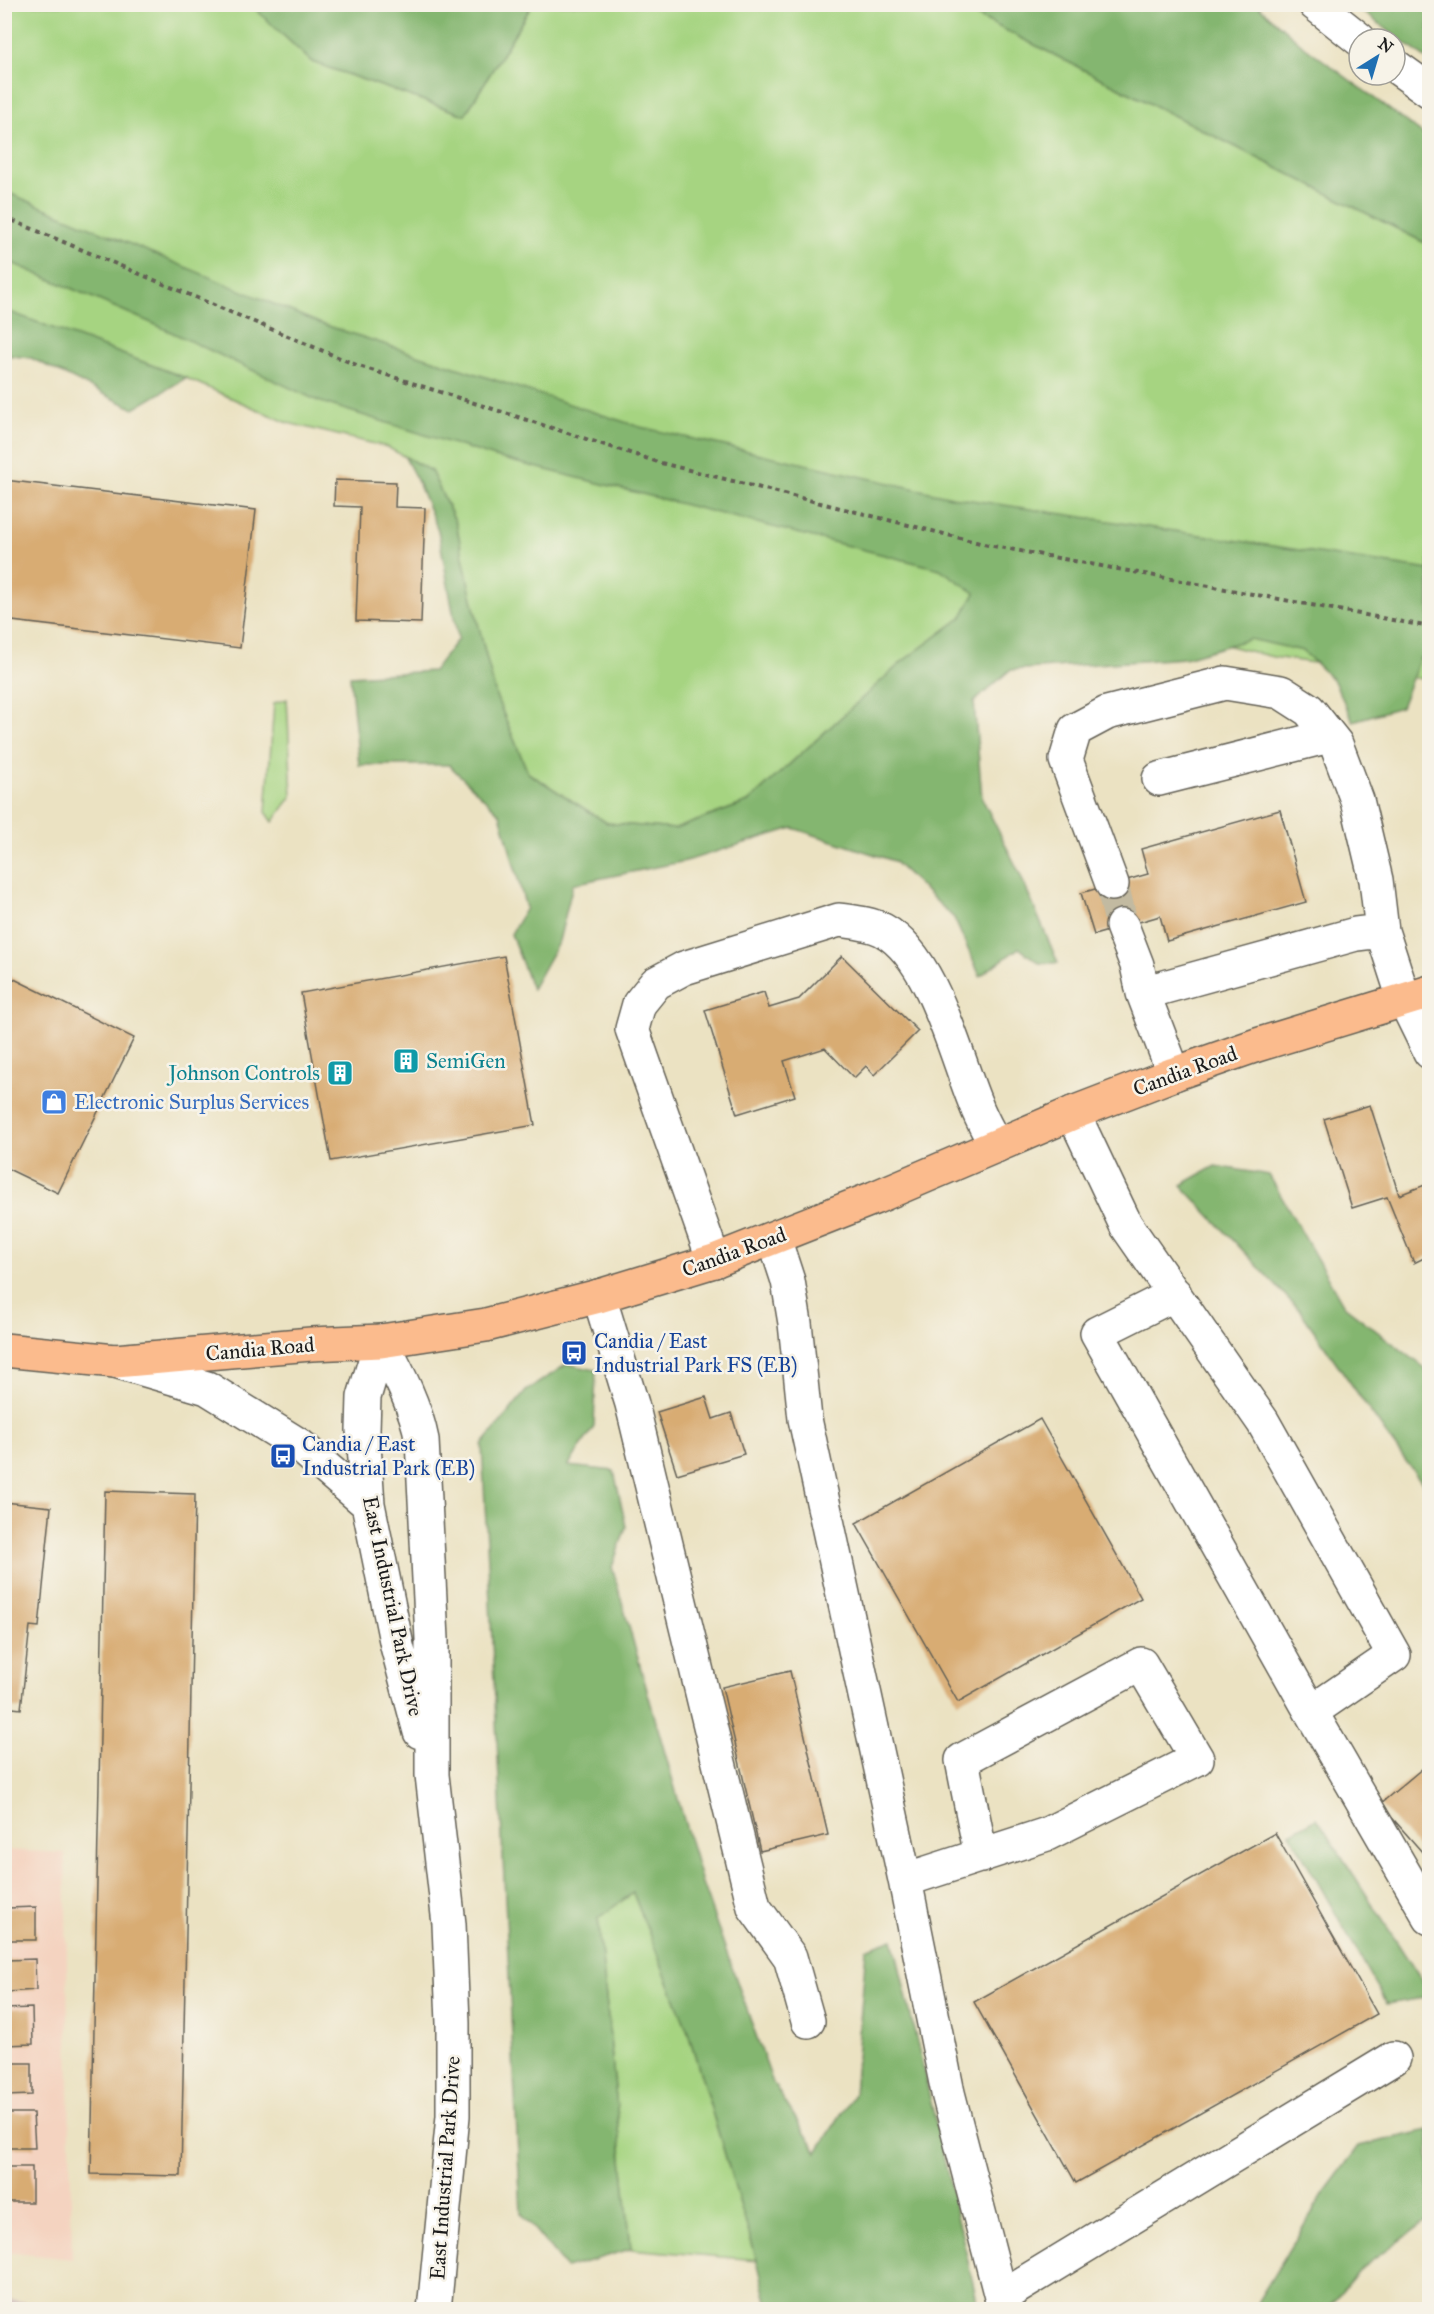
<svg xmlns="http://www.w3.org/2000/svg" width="1434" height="2314" font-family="'IM FELL Great Primer',serif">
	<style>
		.built { fill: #f4d3c0 }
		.industrial { fill: #d0c0bc }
		.green { fill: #a6d481; stroke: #61784e; stroke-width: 1.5 }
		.forest { fill: #84b66f; stroke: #506946; stroke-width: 1.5 }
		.building { fill: #d8ac73 }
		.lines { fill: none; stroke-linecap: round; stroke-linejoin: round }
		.minor-tunnel { stroke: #c2baa1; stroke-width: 33; stroke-dasharray: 33 16; stroke-linecap: butt }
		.minor-casing { stroke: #646156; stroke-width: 36 }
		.major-casing { stroke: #646156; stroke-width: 36 }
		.path { stroke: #646156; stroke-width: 4; stroke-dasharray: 4.5 4.5; stroke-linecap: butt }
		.minor { stroke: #fff; stroke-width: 33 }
		.major { stroke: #fbbb8d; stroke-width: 33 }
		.labels { text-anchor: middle; stroke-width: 5; stroke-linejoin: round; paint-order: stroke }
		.culture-label { font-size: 21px; fill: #0d838f; stroke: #f7f3e8; text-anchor: start }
		.street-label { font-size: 21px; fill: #1c1c1c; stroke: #f7f3e8 }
		.shop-label { font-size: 21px; fill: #366cbe; stroke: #f7f3e8; text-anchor: start }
		.transit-label { font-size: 21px; fill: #164399; stroke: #f7f3e8; text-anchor: start }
	</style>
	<rect width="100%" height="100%" fill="#f7f3e8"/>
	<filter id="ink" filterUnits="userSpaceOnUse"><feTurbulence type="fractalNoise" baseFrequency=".0167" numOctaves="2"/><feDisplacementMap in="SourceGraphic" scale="12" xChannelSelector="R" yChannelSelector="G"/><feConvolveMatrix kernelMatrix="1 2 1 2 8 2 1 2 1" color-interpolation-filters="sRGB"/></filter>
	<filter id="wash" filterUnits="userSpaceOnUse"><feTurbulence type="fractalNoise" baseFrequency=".008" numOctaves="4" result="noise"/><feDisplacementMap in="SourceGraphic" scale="24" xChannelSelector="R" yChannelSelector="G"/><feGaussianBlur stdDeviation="1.35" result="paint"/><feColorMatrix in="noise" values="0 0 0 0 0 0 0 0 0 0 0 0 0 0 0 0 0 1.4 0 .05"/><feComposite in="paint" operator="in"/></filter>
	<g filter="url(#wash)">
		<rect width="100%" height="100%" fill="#ebe2c2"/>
		<!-- built -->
		<path class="built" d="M4,1850L65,1853L72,2259L5,2252Z"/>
		<!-- industrial -->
		<path class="industrial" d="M5,2299L78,2309H5Z"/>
		<!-- green -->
		<path class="green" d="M5,5H251L312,62L465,115L532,5H956L1429,245V680L1273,657L1143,624L975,594L961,618L903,661L748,802L675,829L607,823L528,773L496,696L470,591L456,523L431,471L387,447L288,423L186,378L5,311Z
			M287,699L292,796L273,822L266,812L274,703Z
			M633,1893L687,2029L757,2260L631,2249L598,1918Z"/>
		<!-- forest -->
		<path class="forest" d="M251,5H532L465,115L312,62Z
			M956,5H1257L1300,43L1429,139V245Z
			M1354,5H1429V61Z
			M4,191L319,323L640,427L952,497L1429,570V656L1420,658L1401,707L1353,721L1334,681L1303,651L1250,639L1185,658L1010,670L974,702L982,798L1019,872L1058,963H1039L1019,948L980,976L954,918L894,861L793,828L686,861L573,884L559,941L532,989L511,934L526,908L500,814L449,765H359L350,676L433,671L458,639L438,530L417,480L404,456L431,471L456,523L470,591L496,696L528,773L607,823L675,829L748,802L903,661L961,618L975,593L940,569L495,457L318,401L154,324L5,260Z
			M4,311L10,312L186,378L134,409L31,358L5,355Z
			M1215,1166L1269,1175L1344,1306L1425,1368L1430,1376L1429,1492L1391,1441L1301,1312L1181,1185Z
			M567,1364L596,1370L594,1427L568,1466L614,1471L626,1527L612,1567L702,1883L773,2083L817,2152L854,2094L866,1949L893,1939L979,2309H769L757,2260L687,2029L633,1893L598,1918L631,2249L566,2268L521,2213L482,1445L526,1391Z
			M1317,1818L1429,1992V1997L1387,2004L1290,1833Z
			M1429,2130V2219L1362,2268L1327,2309H1253L1324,2193L1359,2146Z"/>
		<g id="blocks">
			<!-- building -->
			<path class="building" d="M4,480L256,510L240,648L4,620Z
				M335,480L396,482L395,507L425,508L421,623L356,621L360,507L334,506Z
				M1280,810L1306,902L1167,941L1160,916L1094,935L1081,893L1148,874L1141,849Z
				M504,956L535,1125L331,1161L301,993Z
				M842,956L918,1031L874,1075L866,1066L854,1078L825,1048L784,1061L795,1096L737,1114L705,1010L764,992L769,1008L799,999Z
				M4,974L134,1038L58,1193L4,1167Z
				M1370,1105L1399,1195L1430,1183V1255L1414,1263L1387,1197L1352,1208L1324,1119Z
				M706,1397L713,1419L731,1413L744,1454L677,1474L657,1412Z
				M1040,1419L1141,1598L958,1702L856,1523Z
				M105,1491L195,1494L181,2176L91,2174Z
				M4,1502L51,1507L39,1627L30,1626L21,1709L4,1707Z
				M790,1671L828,1835L760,1851L722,1687Z
				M1430,1762V1861L1380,1804Z
				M1275,1833L1377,2014L1076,2183L974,2002Z
				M36,1907V1940H8V1908Z
				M35,1959L36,1990L8,1992L7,1960Z
				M32,2008L33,2044L4,2045V2009Z
				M4,2063H32V2095L4,2096Z
				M4,2113H33L35,2148H4Z
				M4,2167H32V2202H4Z"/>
		</g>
	</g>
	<g filter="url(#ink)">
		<use href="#blocks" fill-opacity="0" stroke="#646156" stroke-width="1.5"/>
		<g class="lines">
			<!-- minor-tunnel -->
			<path class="minor-tunnel" d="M1112,884L1122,926"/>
			<defs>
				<path id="minor" d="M1315,4L1359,39
					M1395,66L1430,91
					M1159,779L1329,736
					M1112,884L1066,760L1075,730L1107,713L1225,683L1281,692L1309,710L1336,744L1357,800L1376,880L1382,931L1404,999L1430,1052
					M1122,926L1137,965L1143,993L1174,1074
					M1143,993L1356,934L1382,931
					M1073,1113L1126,1225L1263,1422L1394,1655L1311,1712L1097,1333L1175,1294
					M774,1238L788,1281L795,1323L805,1419L905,1880L948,2093L1001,2297L1394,2058
					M714,1261L632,1029L639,1004L656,983L684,968L839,920C854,922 870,923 883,930C933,957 955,1055 976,1105C981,1119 989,1132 996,1146
					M599,1296L632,1404L754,1907L790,1957L808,2021
					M381,1341C398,1373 415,1404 422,1440L432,1639V1775L449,1924L453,2023V2116L434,2310
					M381,1341L364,1397L363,1430L368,1504L397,1646L420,1732
					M115,1361L207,1388L299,1445L368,1504
					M1311,1712L1430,1918
					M905,1880L1047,1834L1197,1759L1141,1664L962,1760L981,1856"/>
				<path id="major" d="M4,1350L115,1361L311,1344L381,1341L486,1325L599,1296L714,1261L874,1198L1073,1113L1174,1074L1257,1045L1430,992"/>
			</defs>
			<!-- minor casing -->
			<use href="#minor" class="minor-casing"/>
			<!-- major casing -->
			<use href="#major" class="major-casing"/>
			<!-- path -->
			<path class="path" d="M4,217L359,366L661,463L988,545L1430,627"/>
			<!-- minor -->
			<use href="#minor" class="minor"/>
			<!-- major -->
			<use href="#major" class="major"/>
		</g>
	</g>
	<!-- icons -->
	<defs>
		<symbol id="building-square" viewBox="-11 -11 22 22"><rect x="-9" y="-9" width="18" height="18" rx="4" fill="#0f9aa8" stroke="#f7f3e8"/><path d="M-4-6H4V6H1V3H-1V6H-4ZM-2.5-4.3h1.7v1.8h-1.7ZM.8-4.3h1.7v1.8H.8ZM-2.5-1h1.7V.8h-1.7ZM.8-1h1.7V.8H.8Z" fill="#fff"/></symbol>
		<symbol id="shop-square" viewBox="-11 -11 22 22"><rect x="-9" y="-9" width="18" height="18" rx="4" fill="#3f7fe0" stroke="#f7f3e8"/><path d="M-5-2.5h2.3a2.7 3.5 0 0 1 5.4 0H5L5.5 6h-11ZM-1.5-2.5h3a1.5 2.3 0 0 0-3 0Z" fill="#fff"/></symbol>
		<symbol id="bus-square" viewBox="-11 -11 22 22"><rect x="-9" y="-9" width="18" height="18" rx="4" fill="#1a4fb4" stroke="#f7f3e8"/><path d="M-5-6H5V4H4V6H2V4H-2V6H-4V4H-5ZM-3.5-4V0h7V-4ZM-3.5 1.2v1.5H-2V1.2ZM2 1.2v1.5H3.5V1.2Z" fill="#fff"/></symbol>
	</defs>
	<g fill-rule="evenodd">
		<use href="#building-square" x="391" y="1046" width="30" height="30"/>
		<use href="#building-square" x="325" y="1058" width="30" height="30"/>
		<use href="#shop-square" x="39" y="1087" width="30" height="30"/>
		<use href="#bus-square" x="559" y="1338" width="30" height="30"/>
		<use href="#bus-square" x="268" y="1441" width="30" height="30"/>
	</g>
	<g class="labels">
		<!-- culture labels -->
		<g class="culture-label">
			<text x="426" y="1068">SemiGen</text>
			<text x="320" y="1080" text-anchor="end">Johnson Controls</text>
		</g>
		<!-- street labels -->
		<g class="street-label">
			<text transform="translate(1185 1071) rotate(-20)" y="7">Candia Road</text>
			<text transform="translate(734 1252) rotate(-20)" y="7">Candia Road</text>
			<text transform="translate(260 1349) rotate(-5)" y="7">Candia Road</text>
			<text transform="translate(393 1606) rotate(78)" y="7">East Industrial Park Drive</text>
			<text transform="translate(445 2168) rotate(-86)" y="7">East Industrial Park Drive</text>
		</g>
		<!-- shop labels -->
		<g class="shop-label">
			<text x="74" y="1109">Electronic Surplus Services</text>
		</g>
		<!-- transit labels -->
		<g class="transit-label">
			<text x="594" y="1348">Candia / East<tspan x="594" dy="24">Industrial Park FS (EB)</tspan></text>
			<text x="302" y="1451">Candia / East<tspan x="302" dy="24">Industrial Park (EB)</tspan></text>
		</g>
	</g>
	<!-- margin -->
	<rect width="1434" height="2314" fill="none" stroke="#f7f3e8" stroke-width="24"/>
	<!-- north arrow -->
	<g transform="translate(1377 57) rotate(37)"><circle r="28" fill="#f7f3e8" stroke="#9f9d96" stroke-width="1.5"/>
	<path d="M0-4.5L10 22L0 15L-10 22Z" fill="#1f6fb2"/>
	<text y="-9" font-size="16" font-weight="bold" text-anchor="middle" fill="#1c1c1c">N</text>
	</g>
</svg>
